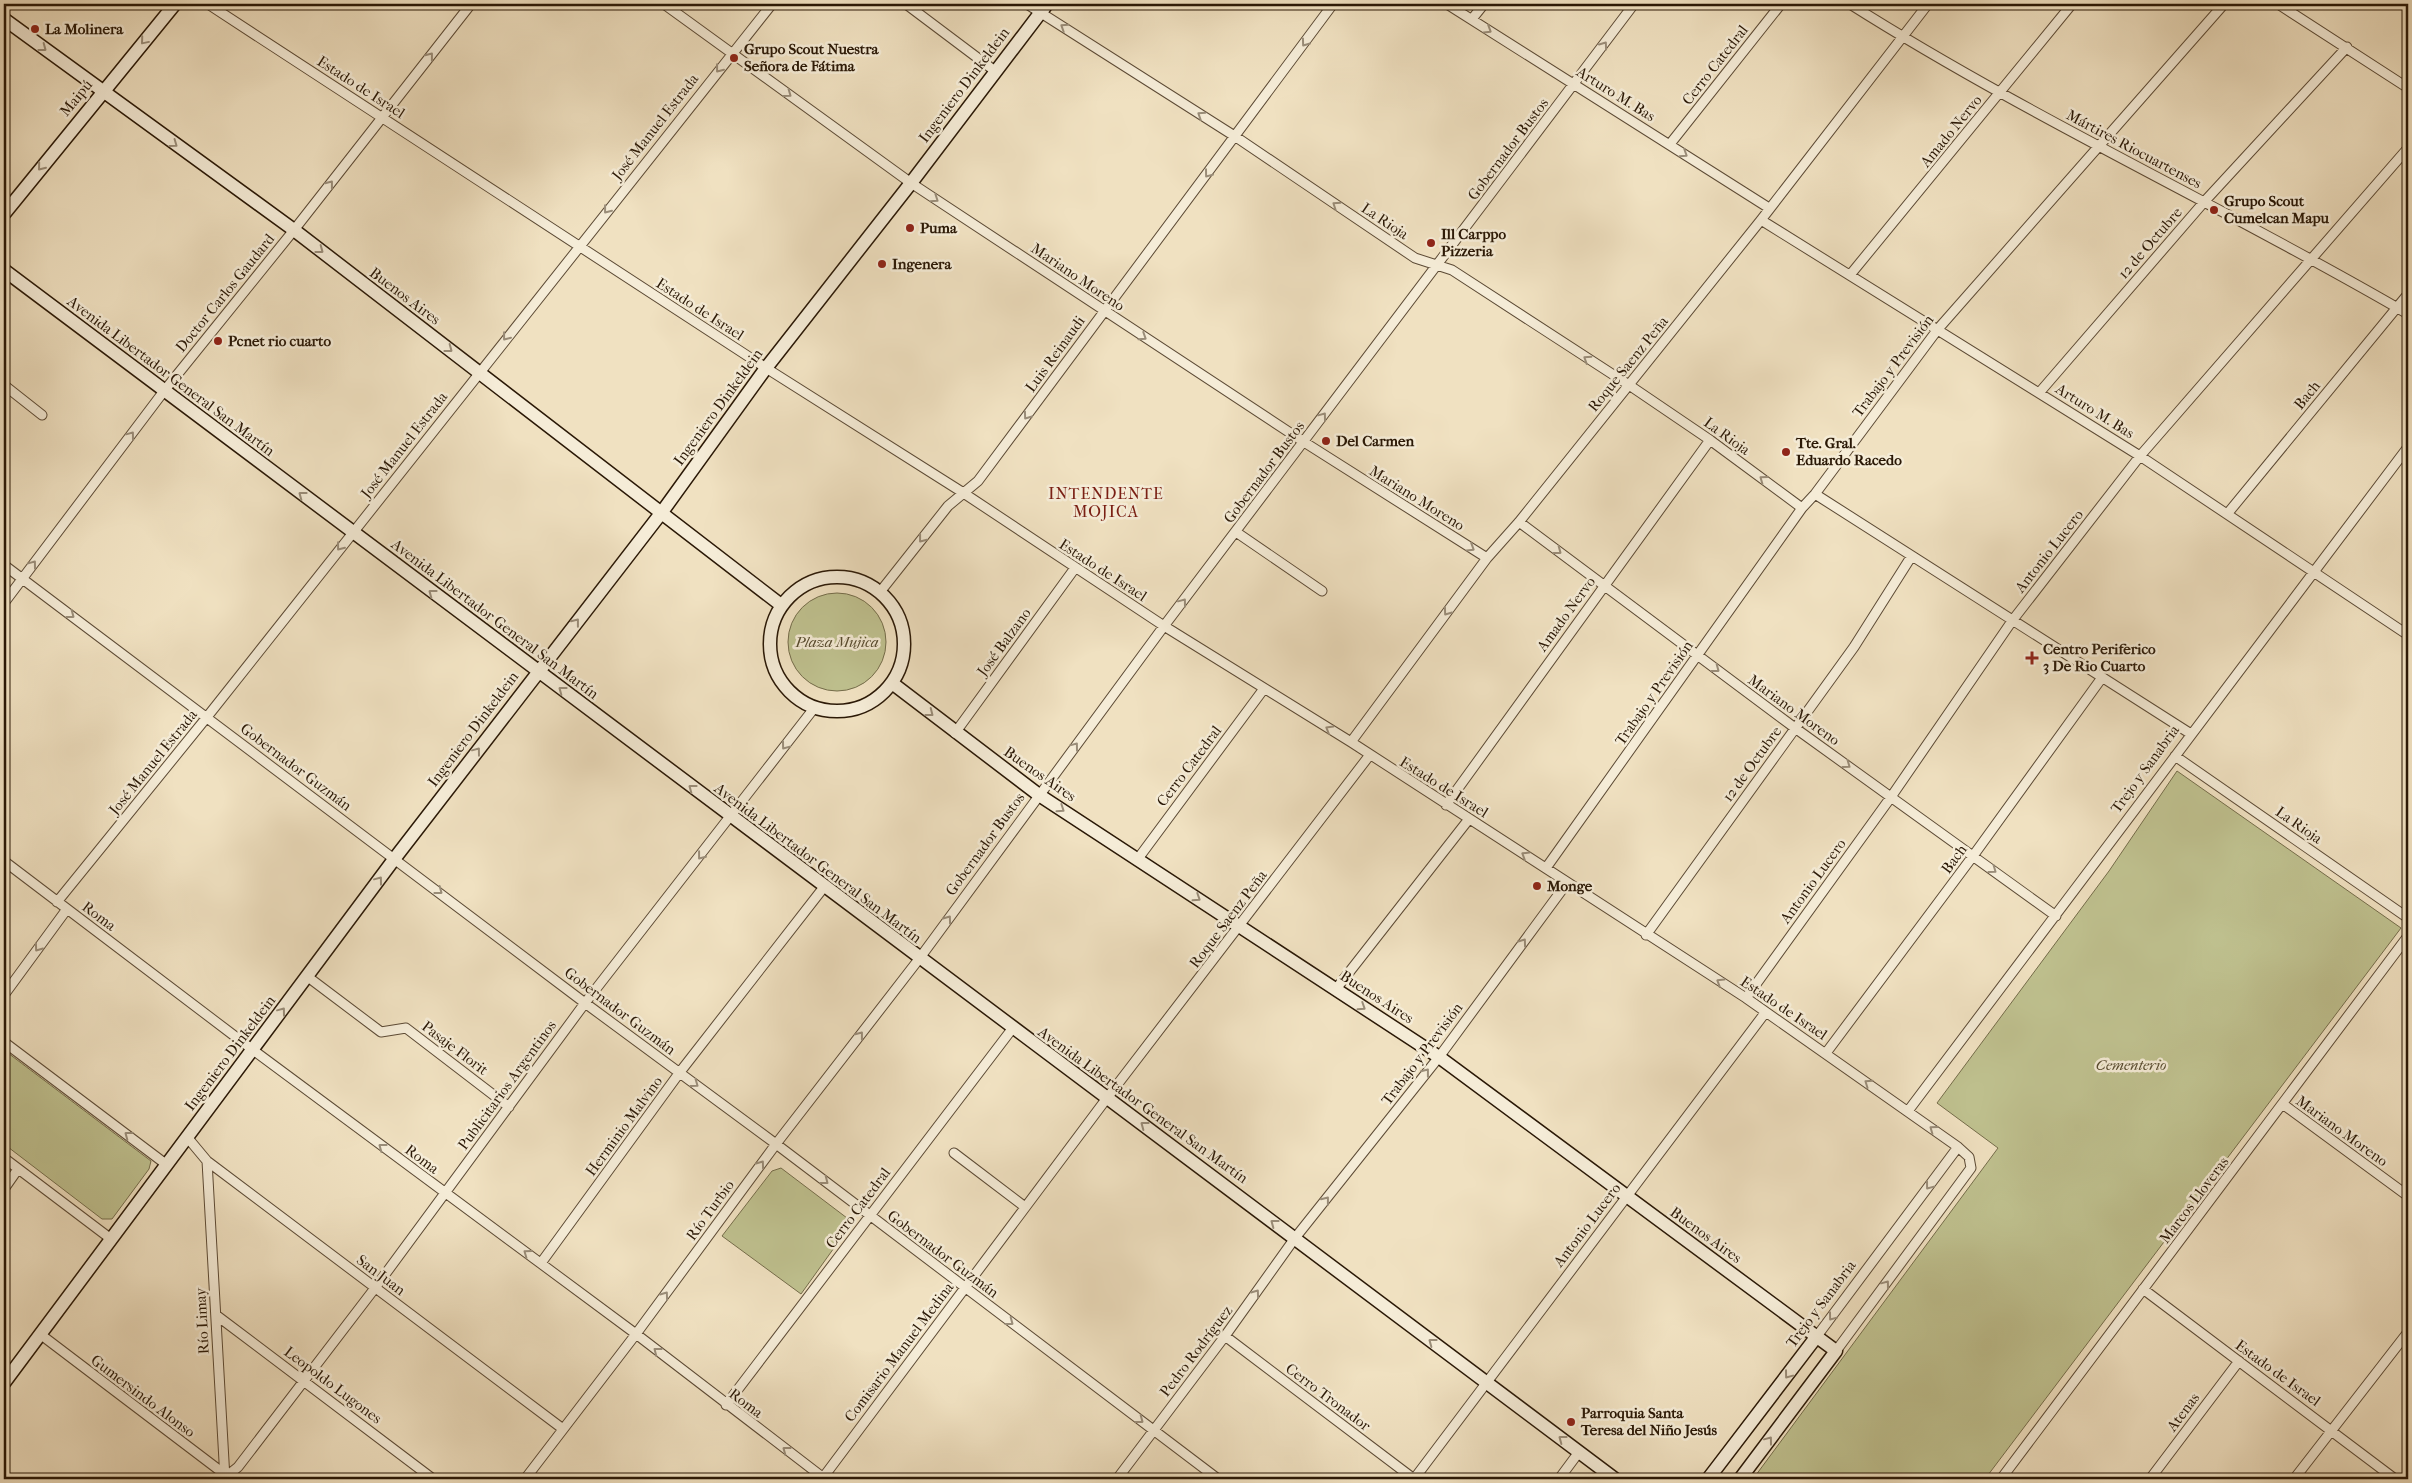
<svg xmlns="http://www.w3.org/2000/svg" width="2412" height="1483" font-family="'IM FELL French Canon',serif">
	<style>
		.green { fill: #bfc18f; stroke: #746c4a }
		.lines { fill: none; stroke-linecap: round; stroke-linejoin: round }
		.stream { stroke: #6d7c6c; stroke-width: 3 }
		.minor-casing { stroke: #5c4a35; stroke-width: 11 }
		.secondary-casing { stroke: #2a1806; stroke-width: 15 }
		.minor { stroke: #f5ecd7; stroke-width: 9 }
		.secondary { stroke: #f5ecd7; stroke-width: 12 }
		.oneway { stroke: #9a8d79 }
		.poi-dot { fill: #8f2418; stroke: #f5ecd7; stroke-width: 2 }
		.labels { text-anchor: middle; stroke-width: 5; stroke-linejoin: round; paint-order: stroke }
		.poi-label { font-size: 15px; font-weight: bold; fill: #2a1806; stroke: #f5ecd7; text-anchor: start }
		.street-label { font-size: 15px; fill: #2a1806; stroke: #f5ecd7 }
		.park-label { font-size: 15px; font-style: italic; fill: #574b2f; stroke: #f5ecd7 }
		.neighbourhood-label { font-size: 16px; letter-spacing: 1px; fill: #7a1f14; stroke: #f5ecd7 }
	</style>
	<rect width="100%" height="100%" fill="#f0e1c1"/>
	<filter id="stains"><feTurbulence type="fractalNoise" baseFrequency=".004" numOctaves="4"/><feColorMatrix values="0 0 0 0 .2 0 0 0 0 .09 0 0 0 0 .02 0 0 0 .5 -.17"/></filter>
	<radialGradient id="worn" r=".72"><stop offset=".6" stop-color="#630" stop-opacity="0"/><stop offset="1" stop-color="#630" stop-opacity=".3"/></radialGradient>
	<!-- green -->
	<path class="green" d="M788 642a49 49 0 1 1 98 0a49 49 0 1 1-98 0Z
		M2177,771L2401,928L1985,1479H1753L1998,1148L1937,1103L2109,871Z
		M4,1050L151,1161L149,1169L112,1219H102L4,1144Z
		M781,1168L847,1218L849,1227L801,1294L722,1236L772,1171Z"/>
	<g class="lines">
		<!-- stream -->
		<path class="stream" d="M4,1477L7,1479"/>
		<defs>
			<path id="minor" d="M208,4L766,368L962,492L1164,626L1351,742L1746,998L1958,1147L1969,1157L1971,1168L1836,1351
				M664,4L911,183L1304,442L1487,558
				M906,4L995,71
				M1027,4L1236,137L1415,258L1452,270L1629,385L1710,440L1802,508
				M1447,4L1769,208
				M1850,4C2030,118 2225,207 2408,314
				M2278,4L2408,88
				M2405,4L2408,6
				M1472,19L1484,4
				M1670,144L1781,4
				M1761,220L2140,456L2408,635
				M1850,275L2072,4
				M4,385L42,415
				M2039,393L2204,202L2347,47
				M1815,494L2191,734
				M2228,513L2408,294
				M1519,522L1795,728L2056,916
				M1236,532L1322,591
				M4,565L585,1003L776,1144L1218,1479
				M880,592L948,506L978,481L1333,4
				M4,603L164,391L294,230L471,4
				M955,733L1075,568
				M1351,742L1487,558L1519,522L1761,220L1928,4
				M2175,756L2408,918
				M1446,805L1710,440
				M1137,860L1263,690
				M4,861L253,1050L636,1334L825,1479
				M1546,868L1802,508L1815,494L1938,329L2224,4
				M57,902L207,717L772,4
				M1646,935L1854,647L1911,557
				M308,977L381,1032L406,1028L509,1107
				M1336,989L1469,819
				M4,995L67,909
				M1746,998L1891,797L2012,621L2140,456L2408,148
				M4,1042L167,1165
				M1826,1053L1973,856L2101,679
				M2284,1105L2408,1196
				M1908,1111L2408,447
				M187,1137L207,1161L563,1429
				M954,1153L1025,1207
				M4,1158L111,1239
				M207,1161L225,1479
				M4,1189L18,1169
				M541,1263L680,1072L824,887
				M2143,1289L2395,1479
				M216,1315L433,1479
				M40,1334L227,1476
				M1225,1336L1414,1479
				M1817,1336L1958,1147
				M726,1405L1012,1029
				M223,1479L238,1467L375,1288L585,1003L815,707
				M525,1479L636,1334L776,1144L919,959L1164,626L1634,4
				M822,1479L1107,1098L1369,756
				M1117,1479L1225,1336L1295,1238L1439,1057L1567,883
				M1414,1479L1765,1013
				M1559,1479L1579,1452
				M2001,1479L2408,936
				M2150,1479L2239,1361
				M2294,1479L2408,1332"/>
			<path id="secondary" d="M4,19L294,230L781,605
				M4,214L175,4
				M4,270L1615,1479
				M770 644a67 67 0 1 1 134 0a67 67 0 1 1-134 0Z
				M892,683L1039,795L1439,1057L1836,1351L1740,1479
				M4,1383L395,858L662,512L766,368L911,183L1047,4
				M1708,1479L1817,1336"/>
		</defs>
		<!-- minor casing -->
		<use href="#minor" class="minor-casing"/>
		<!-- secondary casing -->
		<use href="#secondary" class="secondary-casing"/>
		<!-- minor -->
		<use href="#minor" class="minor"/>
		<!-- secondary -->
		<use href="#secondary" class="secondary"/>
	</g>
	<!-- one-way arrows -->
	<defs><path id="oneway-chevron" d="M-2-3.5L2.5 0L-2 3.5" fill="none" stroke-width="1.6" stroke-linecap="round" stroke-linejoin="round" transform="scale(1.25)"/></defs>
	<g class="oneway">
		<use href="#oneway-chevron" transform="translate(1064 27) rotate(-147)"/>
		<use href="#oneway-chevron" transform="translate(1488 30) rotate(32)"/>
		<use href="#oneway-chevron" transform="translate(144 41) rotate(130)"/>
		<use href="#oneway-chevron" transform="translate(1305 43) rotate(126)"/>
		<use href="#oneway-chevron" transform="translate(1604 45) rotate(-54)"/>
		<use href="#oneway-chevron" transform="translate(43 48) rotate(37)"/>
		<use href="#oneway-chevron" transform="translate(430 56) rotate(-52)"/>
		<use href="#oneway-chevron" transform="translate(719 69) rotate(128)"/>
		<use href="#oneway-chevron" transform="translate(788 94) rotate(36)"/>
		<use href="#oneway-chevron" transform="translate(1201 115) rotate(-147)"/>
		<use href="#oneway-chevron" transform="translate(174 144) rotate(36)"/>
		<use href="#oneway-chevron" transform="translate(1684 154) rotate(33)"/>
		<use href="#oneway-chevron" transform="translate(41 167) rotate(129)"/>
		<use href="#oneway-chevron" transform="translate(1208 174) rotate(127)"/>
		<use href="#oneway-chevron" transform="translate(330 184) rotate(-52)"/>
		<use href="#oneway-chevron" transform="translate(935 199) rotate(34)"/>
		<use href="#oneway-chevron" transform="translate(1336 205) rotate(-146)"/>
		<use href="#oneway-chevron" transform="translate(607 210) rotate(128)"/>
		<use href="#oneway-chevron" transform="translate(320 250) rotate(37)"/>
		<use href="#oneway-chevron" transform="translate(506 337) rotate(128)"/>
		<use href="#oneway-chevron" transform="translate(1143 337) rotate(33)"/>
		<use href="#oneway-chevron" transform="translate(449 349) rotate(37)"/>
		<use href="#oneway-chevron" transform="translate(1587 359) rotate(-147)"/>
		<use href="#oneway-chevron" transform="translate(1027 416) rotate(126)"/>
		<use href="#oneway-chevron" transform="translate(1323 416) rotate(-53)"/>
		<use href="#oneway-chevron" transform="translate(131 435) rotate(-53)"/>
		<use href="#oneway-chevron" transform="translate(1763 479) rotate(-144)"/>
		<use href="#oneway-chevron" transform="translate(302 495) rotate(-143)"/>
		<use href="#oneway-chevron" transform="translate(922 539) rotate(128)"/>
		<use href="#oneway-chevron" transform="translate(340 547) rotate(128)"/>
		<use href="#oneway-chevron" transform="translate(1471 548) rotate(32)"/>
		<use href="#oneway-chevron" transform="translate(1558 551) rotate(37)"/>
		<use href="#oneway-chevron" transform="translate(33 564) rotate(-53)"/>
		<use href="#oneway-chevron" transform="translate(432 593) rotate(-143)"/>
		<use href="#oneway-chevron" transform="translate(1183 602) rotate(-53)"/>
		<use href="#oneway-chevron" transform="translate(1447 612) rotate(126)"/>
		<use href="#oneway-chevron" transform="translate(71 615) rotate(37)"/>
		<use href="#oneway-chevron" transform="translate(576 622) rotate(-52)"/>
		<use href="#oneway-chevron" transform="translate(1716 669) rotate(37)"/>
		<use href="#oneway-chevron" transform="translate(562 690) rotate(-143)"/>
		<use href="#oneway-chevron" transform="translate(930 713) rotate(38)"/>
		<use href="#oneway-chevron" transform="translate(1329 729) rotate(-149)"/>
		<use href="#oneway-chevron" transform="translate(785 746) rotate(127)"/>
		<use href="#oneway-chevron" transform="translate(1075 746) rotate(-53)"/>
		<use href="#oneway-chevron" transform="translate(477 751) rotate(-53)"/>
		<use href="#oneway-chevron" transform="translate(1847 765) rotate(36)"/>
		<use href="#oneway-chevron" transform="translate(692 788) rotate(-143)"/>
		<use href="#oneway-chevron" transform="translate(1061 809) rotate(34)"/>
		<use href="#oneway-chevron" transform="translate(1525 855) rotate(-148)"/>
		<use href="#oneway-chevron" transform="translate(701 856) rotate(128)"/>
		<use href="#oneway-chevron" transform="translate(1993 870) rotate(36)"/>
		<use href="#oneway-chevron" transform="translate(379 880) rotate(-53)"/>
		<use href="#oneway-chevron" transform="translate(439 891) rotate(37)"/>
		<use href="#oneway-chevron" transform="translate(1197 898) rotate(33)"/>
		<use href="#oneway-chevron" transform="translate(948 919) rotate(-54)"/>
		<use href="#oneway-chevron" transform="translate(1523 942) rotate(-54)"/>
		<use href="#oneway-chevron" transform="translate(38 948) rotate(126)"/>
		<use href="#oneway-chevron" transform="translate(1720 982) rotate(-148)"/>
		<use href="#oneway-chevron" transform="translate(1362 1007) rotate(33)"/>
		<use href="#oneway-chevron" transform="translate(282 1011) rotate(-53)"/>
		<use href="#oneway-chevron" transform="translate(860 1035) rotate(-52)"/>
		<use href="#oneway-chevron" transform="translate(1426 1072) rotate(-52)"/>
		<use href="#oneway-chevron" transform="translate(1868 1083) rotate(-145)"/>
		<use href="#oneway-chevron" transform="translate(695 1084) rotate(36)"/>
		<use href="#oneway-chevron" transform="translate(1144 1125) rotate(-143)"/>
		<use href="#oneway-chevron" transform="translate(1933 1129) rotate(-144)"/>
		<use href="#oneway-chevron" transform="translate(128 1135) rotate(-143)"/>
		<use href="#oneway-chevron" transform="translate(382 1147) rotate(-143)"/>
		<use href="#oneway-chevron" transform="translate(761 1164) rotate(-54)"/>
		<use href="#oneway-chevron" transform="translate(825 1181) rotate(38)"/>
		<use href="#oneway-chevron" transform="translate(1929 1186) rotate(127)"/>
		<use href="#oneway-chevron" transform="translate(1326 1200) rotate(-52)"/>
		<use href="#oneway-chevron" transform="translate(1274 1223) rotate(-143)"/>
		<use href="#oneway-chevron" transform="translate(527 1253) rotate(-144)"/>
		<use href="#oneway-chevron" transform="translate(1886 1284) rotate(-53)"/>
		<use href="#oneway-chevron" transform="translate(1256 1293) rotate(-54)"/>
		<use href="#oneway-chevron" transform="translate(665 1295) rotate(-54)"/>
		<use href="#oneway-chevron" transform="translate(1832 1317) rotate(127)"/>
		<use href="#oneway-chevron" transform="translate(1010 1322) rotate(37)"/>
		<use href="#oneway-chevron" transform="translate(1432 1342) rotate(-143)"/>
		<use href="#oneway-chevron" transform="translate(657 1351) rotate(-142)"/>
		<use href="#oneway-chevron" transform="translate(1788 1375) rotate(127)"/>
		<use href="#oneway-chevron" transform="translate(1140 1420) rotate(37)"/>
		<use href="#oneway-chevron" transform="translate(1562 1439) rotate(-143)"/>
		<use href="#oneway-chevron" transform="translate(1769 1440) rotate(-53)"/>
		<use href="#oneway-chevron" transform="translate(786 1450) rotate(-143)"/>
	</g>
	<!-- markers -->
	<g class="poi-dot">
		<circle cx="35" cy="29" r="5"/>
		<circle cx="734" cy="58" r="5"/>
		<circle cx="2214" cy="210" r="5"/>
		<circle cx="910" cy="228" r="5"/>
		<circle cx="1431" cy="243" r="5"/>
		<circle cx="882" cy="264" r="5"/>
		<circle cx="218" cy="341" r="5"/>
		<circle cx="1326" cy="441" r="5"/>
		<circle cx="1786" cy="452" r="5"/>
		<path d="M2029.5 650.5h5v5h5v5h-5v5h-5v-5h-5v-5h5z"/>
		<circle cx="1537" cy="886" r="5"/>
		<circle cx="1571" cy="1422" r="5"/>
	</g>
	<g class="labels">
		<!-- poi labels -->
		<g class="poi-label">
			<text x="45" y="34">La Molinera</text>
			<text x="744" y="54">Grupo Scout Nuestra<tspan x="744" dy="17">Señora de Fátima</tspan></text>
			<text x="2224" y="206">Grupo Scout<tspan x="2224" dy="17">Cumelcan Mapu</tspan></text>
			<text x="920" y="233">Puma</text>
			<text x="1441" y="239">Ill Carppo<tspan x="1441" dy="17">Pizzeria</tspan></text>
			<text x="892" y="269">Ingenera</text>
			<text x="228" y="346">Pcnet rio cuarto</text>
			<text x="1336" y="446">Del Carmen</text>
			<text x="1796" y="448">Tte. Gral.<tspan x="1796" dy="17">Eduardo Racedo</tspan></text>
			<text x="2043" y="654">Centro Periferico<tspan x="2043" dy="17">3 De Rio Cuarto</tspan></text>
			<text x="1547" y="891">Monge</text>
			<text x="1581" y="1418">Parroquia Santa<tspan x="1581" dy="17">Teresa del Niño Jesús</tspan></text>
		</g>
		<!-- street labels -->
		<g class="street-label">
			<text transform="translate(1715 65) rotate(-52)" y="5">Cerro Catedral</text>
			<text transform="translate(964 85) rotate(-53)" y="5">Ingeniero Dinkeldein</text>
			<text transform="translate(361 87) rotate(33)" y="5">Estado de Israel</text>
			<text transform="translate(1616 94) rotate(32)" y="5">Arturo M. Bas</text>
			<text transform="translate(76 98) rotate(-51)" y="5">Maipú</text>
			<text transform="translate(655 127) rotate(-52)" y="5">José Manuel Estrada</text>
			<text transform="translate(1951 131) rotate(-51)" y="5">Amado Nervo</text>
			<text transform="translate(1508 149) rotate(-53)" y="5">Gobernador Bustos</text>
			<text transform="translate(2134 149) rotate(28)" y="5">Mártires Riocuartenses</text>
			<text transform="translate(1385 221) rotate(34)" y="5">La Rioja</text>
			<text transform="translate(2150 243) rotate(-49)" y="5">12 de Octubre</text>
			<text transform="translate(1078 277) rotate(34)" y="5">Mariano Moreno</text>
			<text transform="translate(225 293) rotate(-51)" y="5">Doctor Carlos Gaudard</text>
			<text transform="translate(405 296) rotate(37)" y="5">Buenos Aires</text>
			<text transform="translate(700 309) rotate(33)" y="5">Estado de Israel</text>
			<text transform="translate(1055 354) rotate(-54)" y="5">Luis Reinaudi</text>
			<text transform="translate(1628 364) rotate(-51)" y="5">Roque Saenz Peña</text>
			<text transform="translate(1893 366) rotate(-53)" y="5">Trabajo y Previsión</text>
			<text transform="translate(171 376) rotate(37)" y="5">Avenida Libertador General San Martín</text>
			<text transform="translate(2307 395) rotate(-51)" y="5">Bach</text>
			<text transform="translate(718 407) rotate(-54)" y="5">Ingeniero Dinkeldein</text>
			<text transform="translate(2095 411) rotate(32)" y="5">Arturo M. Bas</text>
			<text transform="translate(1727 436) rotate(36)" y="5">La Rioja</text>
			<text transform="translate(404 445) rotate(-52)" y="5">José Manuel Estrada</text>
			<text transform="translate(1264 472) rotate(-53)" y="5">Gobernador Bustos</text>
			<text transform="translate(1417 498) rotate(32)" y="5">Mariano Moreno</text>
			<text transform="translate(2049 551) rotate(-52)" y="5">Antonio Lucero</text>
			<text transform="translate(1103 570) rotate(33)" y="5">Estado de Israel</text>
			<text transform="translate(1566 614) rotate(-54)" y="5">Amado Nervo</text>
			<text transform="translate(495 619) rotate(37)" y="5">Avenida Libertador General San Martín</text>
			<text transform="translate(1004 642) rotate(-54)" y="5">José Balzano</text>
			<text transform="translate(1654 693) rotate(-55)" y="5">Trabajo y Previsión</text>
			<text transform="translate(1794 710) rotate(36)" y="5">Mariano Moreno</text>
			<text transform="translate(473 729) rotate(-53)" y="5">Ingeniero Dinkeldein</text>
			<text transform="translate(153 762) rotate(-51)" y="5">José Manuel Estrada</text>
			<text transform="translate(1752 764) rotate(-54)" y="5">12 de Octubre</text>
			<text transform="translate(1189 766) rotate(-53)" y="5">Cerro Catedral</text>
			<text transform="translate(296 767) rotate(37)" y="5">Gobernador Guzmán</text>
			<text transform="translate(2145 769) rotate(-54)" y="5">Trejo y Sanabria</text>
			<text transform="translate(1040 774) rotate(35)" y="5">Buenos Aires</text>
			<text transform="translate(1444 787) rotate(32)" y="5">Estado de Israel</text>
			<text transform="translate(2299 825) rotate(35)" y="5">La Rioja</text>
			<text transform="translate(985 844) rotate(-54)" y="5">Gobernador Bustos</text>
			<text transform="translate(1954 859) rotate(-54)" y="5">Bach</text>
			<text transform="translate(818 863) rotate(37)" y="5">Avenida Libertador General San Martín</text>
			<text transform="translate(1813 881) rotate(-54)" y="5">Antonio Lucero</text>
			<text transform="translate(99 916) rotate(37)" y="5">Roma</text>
			<text transform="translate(1228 919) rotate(-53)" y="5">Roque Saenz Peña</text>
			<text transform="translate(1377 997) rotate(33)" y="5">Buenos Aires</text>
			<text transform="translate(1784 1008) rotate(34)" y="5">Estado de Israel</text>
			<text transform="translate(620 1011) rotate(37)" y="5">Gobernador Guzmán</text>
			<text transform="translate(455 1048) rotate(37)" y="5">Pasaje Florit</text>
			<text transform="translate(230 1053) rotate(-53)" y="5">Ingeniero Dinkeldein</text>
			<text transform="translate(1422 1054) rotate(-53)" y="5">Trabajo y Previsión</text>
			<text transform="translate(507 1085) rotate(-54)" y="5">Publicitarios Argentinos</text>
			<text transform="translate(1143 1105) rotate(36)" y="5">Avenida Libertador General San Martín</text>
			<text transform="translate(624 1126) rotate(-54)" y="5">Herminio Malvino</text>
			<text transform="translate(2342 1131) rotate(36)" y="5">Mariano Moreno</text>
			<text transform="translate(422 1159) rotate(37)" y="5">Roma</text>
			<text transform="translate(2194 1200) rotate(-53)" y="5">Marcos Lloveras</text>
			<text transform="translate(858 1208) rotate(-53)" y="5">Cerro Catedral</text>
			<text transform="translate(710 1210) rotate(-54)" y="5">Río Turbio</text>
			<text transform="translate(1587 1225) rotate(-53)" y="5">Antonio Lucero</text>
			<text transform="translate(1706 1235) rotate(36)" y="5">Buenos Aires</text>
			<text transform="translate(943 1254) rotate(37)" y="5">Gobernador Guzmán</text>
			<text transform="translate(381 1275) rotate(37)" y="5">San Juan</text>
			<text transform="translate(1821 1304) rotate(-53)" y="5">Trejo y Sanabria</text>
			<text transform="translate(202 1321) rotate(-93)" y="5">Río Limay</text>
			<text transform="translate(1196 1351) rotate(-53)" y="5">Pedro Rodríguez</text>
			<text transform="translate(899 1352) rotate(-53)" y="5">Comisario Manuel Medina</text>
			<text transform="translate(2278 1373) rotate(36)" y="5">Estado de Israel</text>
			<text transform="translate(333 1385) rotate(37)" y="5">Leopoldo Lugones</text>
			<text transform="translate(143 1396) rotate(37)" y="5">Gumersindo Alonso</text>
			<text transform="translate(1328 1397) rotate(37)" y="5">Cerro Tronador</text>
			<text transform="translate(746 1403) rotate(37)" y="5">Roma</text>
			<text transform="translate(2183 1412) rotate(-53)" y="5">Atenas</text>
		</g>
		<!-- park labels -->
		<g class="park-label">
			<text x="837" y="647">Plaza Mujica</text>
			<text x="2131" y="1070">Cementerio</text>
		</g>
		<!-- neighbourhood labels -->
		<g class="neighbourhood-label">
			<text x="1106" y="499">INTENDENTE<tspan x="1106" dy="18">MOJICA</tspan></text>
		</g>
	</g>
	<!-- margin -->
	<rect width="2412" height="1483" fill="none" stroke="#f0e1c1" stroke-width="20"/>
	<rect x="5" y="5" width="2402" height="1473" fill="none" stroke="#2a1806" stroke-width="2.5"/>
	<rect x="10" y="10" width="2392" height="1463" fill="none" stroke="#2a1806"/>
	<rect width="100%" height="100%" filter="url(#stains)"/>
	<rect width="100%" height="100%" fill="url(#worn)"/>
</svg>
